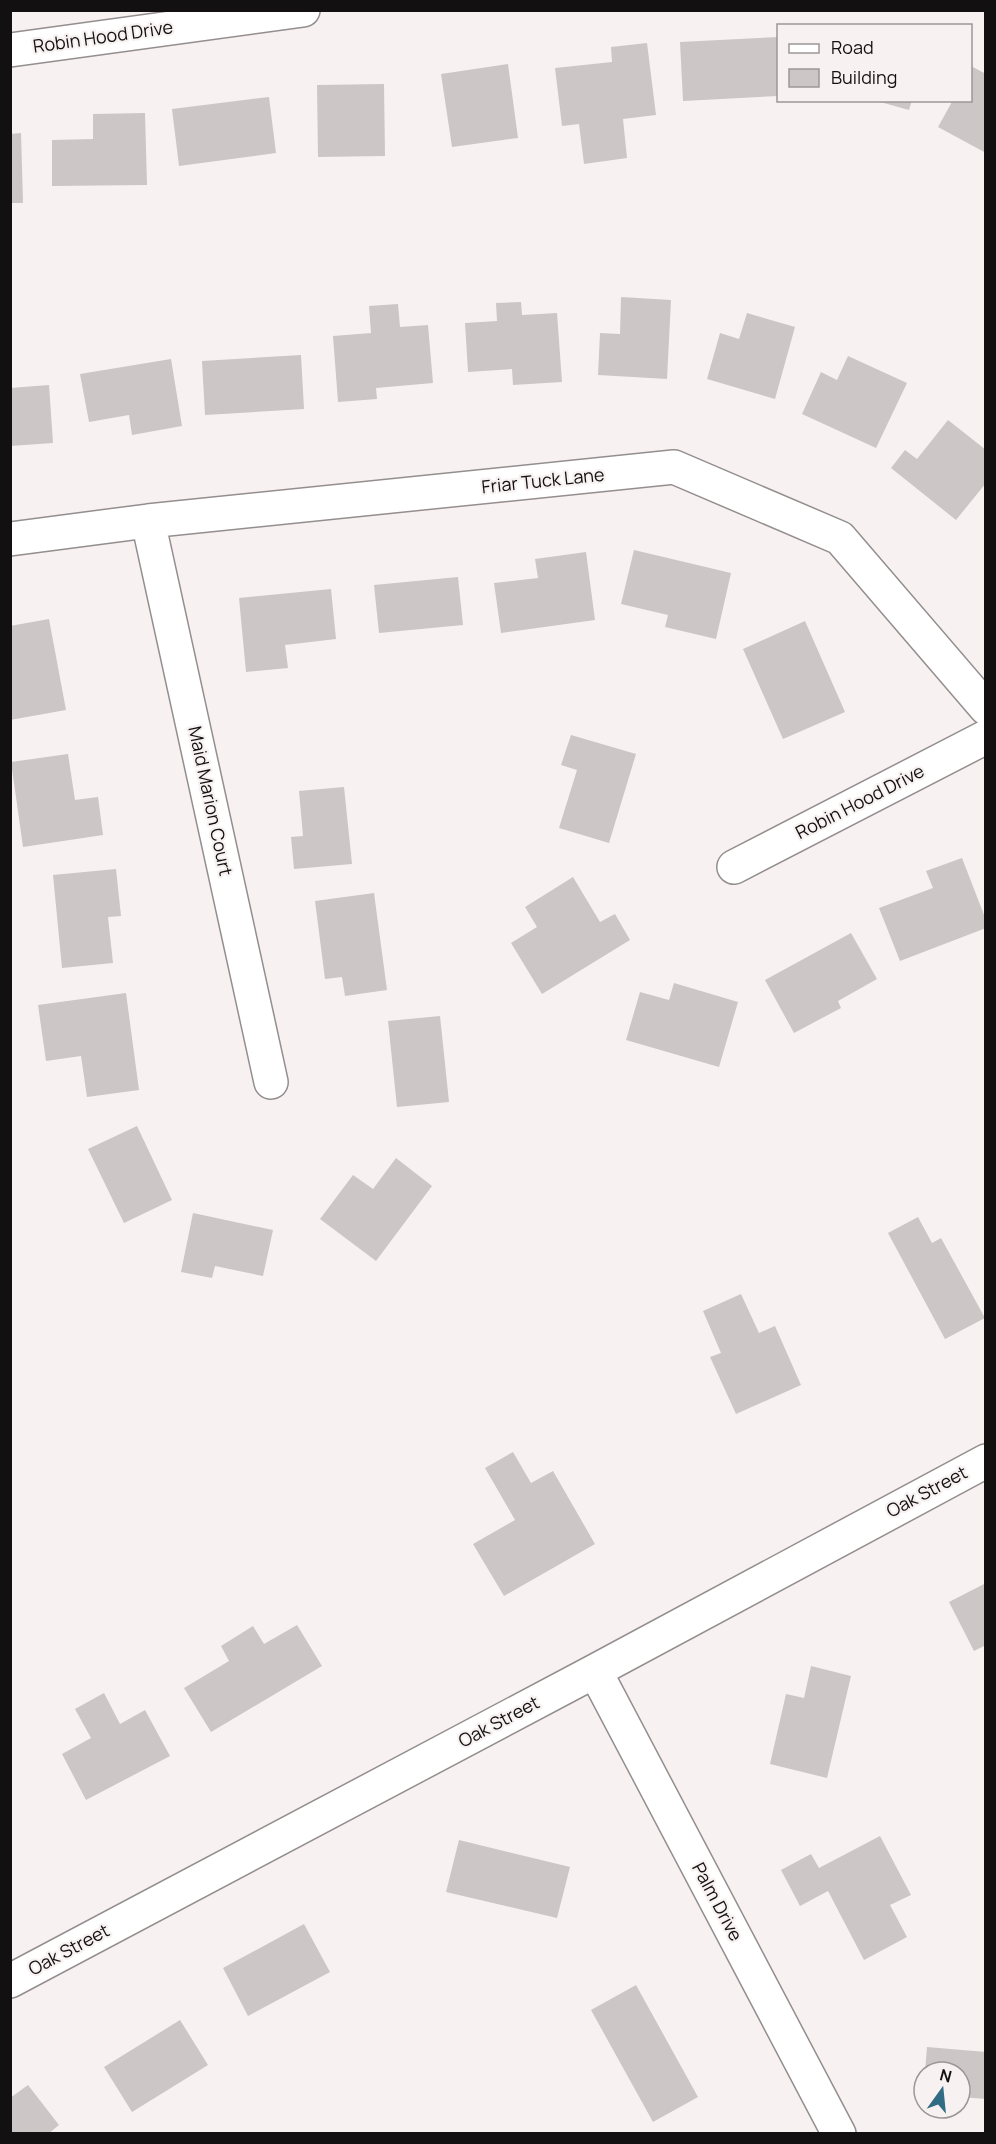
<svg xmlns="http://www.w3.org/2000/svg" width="996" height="2144" font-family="Manrope,sans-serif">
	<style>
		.building { fill: #ccc6c6 }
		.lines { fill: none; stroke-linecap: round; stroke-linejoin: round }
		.street-casing { stroke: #948e8e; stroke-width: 36 }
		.street { stroke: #fff; stroke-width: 33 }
		.labels { text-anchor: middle; stroke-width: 4.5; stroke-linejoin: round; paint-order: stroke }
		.street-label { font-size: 18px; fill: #121010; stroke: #f8f1f1 }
	</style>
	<rect width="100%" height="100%" fill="#f8f1f1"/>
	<!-- building -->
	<path class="building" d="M778,37V96L683,101L680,42Z
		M647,43L656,115L623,119L627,158L584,164L579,124L562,126L555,68L612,62L611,47Z
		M508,64L518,138L452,147L441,74Z
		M971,66L986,74V153L938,127L953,100H970Z
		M384,84L385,156L318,157L317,85Z
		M269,97L276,153L179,166L172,109Z
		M873,100H912L909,110Z
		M145,113L147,185L52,186V140L93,139V114Z
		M21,133L23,203H10V134Z
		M621,297L671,300L667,379L598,375L600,333L620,334Z
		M521,302L522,315L557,313L562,382L513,385L512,369L468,372L465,323L497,321L496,303Z
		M398,304L400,327L428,325L433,383L376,388L377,399L338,402L333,336L371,333L369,306Z
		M747,313L795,327L775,399L707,379L720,333L739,339Z
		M301,355L304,409L205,415L202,361Z
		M848,356L907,383L876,448L802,414L821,372L837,380Z
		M171,359L182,426L132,435L129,415L89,422L80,374Z
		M49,385L53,443L10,446V388Z
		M948,420L986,450V483L956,520L891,468L905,450L917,459Z
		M634,550L731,573L716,639L665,627L668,615L621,604Z
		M586,552L595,620L501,633L494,583L538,578L535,559Z
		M458,577L463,625L379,633L374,585Z
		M331,589L336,639L285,645L288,668L246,672L239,598Z
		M49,619L66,710L10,720V626Z
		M805,621L845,712L783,739L743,649Z
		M571,735L636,754L609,843L559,828L577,770L561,765Z
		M68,754L75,800L98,797L103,835L23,847L11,762Z
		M344,787L352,864L294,869L291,837L303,836L299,791Z
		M962,858L986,920V928L900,961L879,908L933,888L926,871Z
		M116,869L121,916L108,917L113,963L62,968L53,875Z
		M573,877L600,922L615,914L630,940L542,994L511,943L537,927L525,907Z
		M374,893L387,990L345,996L342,977L325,979L315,901Z
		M851,933L877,979L838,1001L841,1008L794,1033L765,980Z
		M674,983L738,1002L719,1067L626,1040L640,992L669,1000Z
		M126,993L139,1090L87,1097L81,1056L46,1061L38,1005Z
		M440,1016L449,1102L397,1107L388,1021Z
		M137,1126L172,1200L124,1223L88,1149Z
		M396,1158L432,1186L376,1261L320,1219L353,1175L373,1189Z
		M193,1213L273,1230L263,1276L215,1266L212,1278L181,1272Z
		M918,1217L932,1243L941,1238L985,1318L945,1339L888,1233Z
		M741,1294L759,1333L775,1326L801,1385L736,1414L710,1357L721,1353L703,1311Z
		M513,1452L531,1483L553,1471L595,1544L504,1596L473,1544L515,1520L485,1468Z
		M986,1583V1645L974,1651L949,1602Z
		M297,1625L322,1666L211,1732L184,1688L229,1661L221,1646L253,1626L264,1644Z
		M811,1666L851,1676L827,1778L770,1764L786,1694L804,1698Z
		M104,1693L120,1724L145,1710L170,1756L86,1800L62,1754L91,1738L75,1709Z
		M880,1836L911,1895L890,1905L907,1937L864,1960L828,1891L800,1906L781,1870L811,1854L819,1868Z
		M459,1840L570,1867L557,1918L446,1892Z
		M304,1924L330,1972L248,2016L223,1968Z
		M636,1985L698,2097L653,2122L591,2010Z
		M180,2020L208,2065L132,2112L104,2067Z
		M927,2047L986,2052V2099L960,2097V2072H925Z
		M28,2085L59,2125L48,2134H10V2098Z"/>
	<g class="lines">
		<defs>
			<path id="street" d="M10,50L303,10
				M148,521L271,1082
				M10,539L148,521L674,467L840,538L986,708
				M734,867L986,737
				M595,1671L839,2134
				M10,1981L595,1671L986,1461"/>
		</defs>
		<!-- street casing -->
		<use href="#street" class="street-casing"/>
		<!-- street -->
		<use href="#street" class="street"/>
	</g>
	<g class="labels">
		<!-- street labels -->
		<g class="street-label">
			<text transform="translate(103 37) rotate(-8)" y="6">Robin Hood Drive</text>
			<text transform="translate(543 481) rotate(-6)" y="6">Friar Tuck Lane</text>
			<text transform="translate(210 801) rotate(78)" y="6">Maid Marion Court</text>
			<text transform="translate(860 802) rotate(-27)" y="6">Robin Hood Drive</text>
			<text transform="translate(927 1492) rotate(-28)" y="6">Oak Street</text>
			<text transform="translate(499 1722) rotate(-28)" y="6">Oak Street</text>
			<text transform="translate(717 1902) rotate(62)" y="6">Palm Drive</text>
			<text transform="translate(69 1950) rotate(-28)" y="6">Oak Street</text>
		</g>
	</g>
	<!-- border -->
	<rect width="996" height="2144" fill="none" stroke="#121010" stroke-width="24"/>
	<!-- legend -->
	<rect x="777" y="24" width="195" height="78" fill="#f8f1f1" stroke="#9c9797" stroke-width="1.5"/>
	<rect x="789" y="44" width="30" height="9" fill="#ffffff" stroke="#9c9797" stroke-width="1.5"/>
	<text x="831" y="54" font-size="18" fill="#121010">Road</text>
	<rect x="789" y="69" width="30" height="18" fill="#ccc6c6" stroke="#9c9797" stroke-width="1.5"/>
	<text x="831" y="84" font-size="18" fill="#121010">Building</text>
	<!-- north arrow -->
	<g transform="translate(942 2090) rotate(15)"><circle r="28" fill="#f8f1f1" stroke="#9c9797" stroke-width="1.5"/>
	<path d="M0-4.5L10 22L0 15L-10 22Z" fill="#316b84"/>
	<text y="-9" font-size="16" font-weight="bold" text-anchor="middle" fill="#121010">N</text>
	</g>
</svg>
